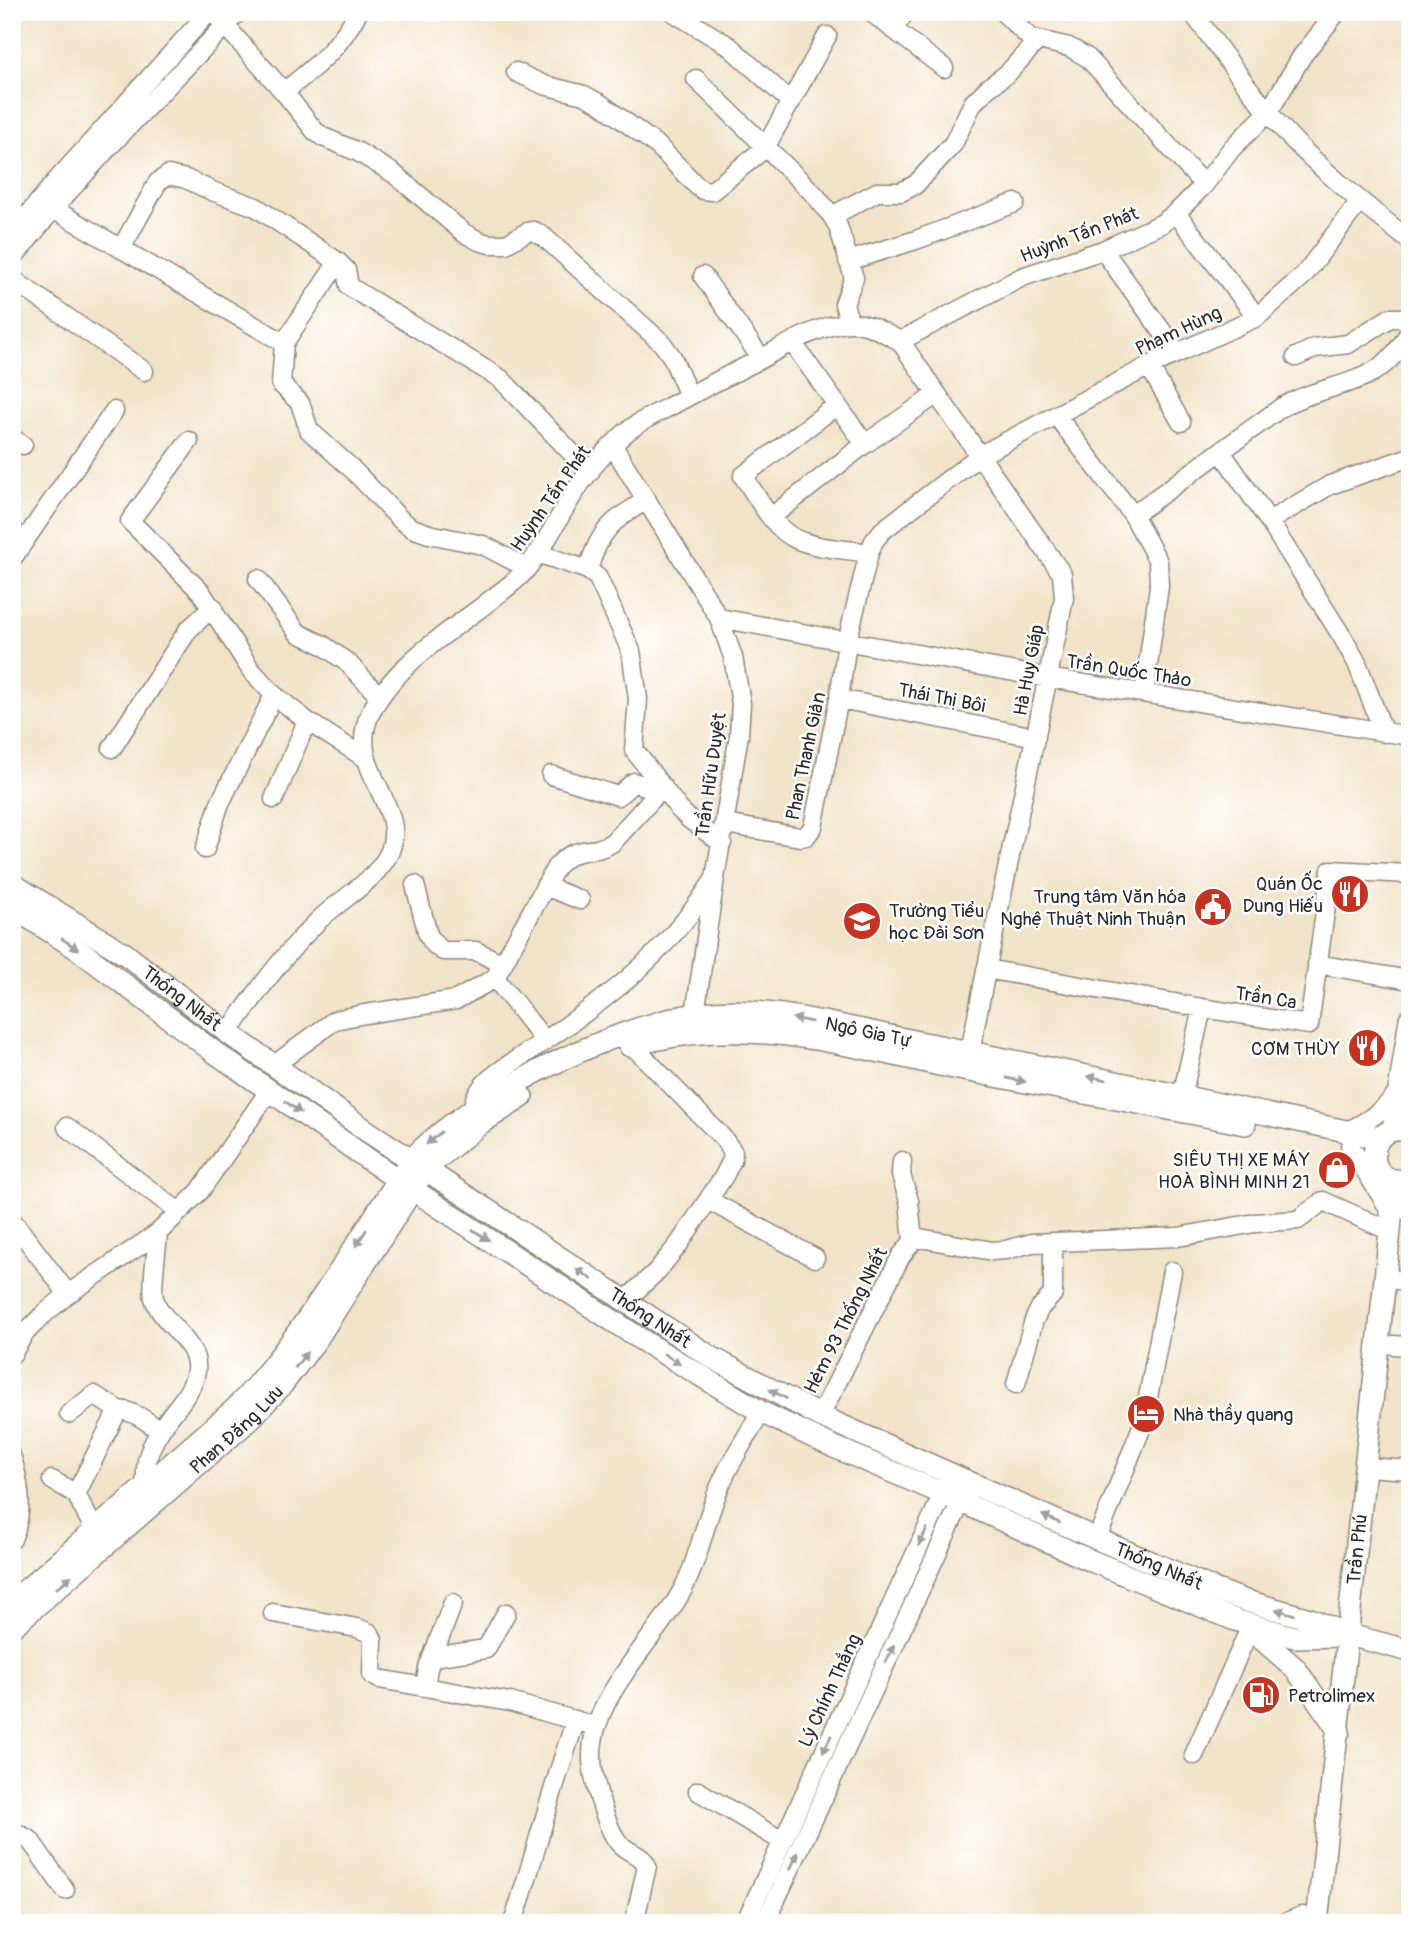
<svg xmlns="http://www.w3.org/2000/svg" width="1422" height="1935" font-family="Pangolin,sans-serif">
	<style>
		.lines { fill: none; stroke-linecap: round; stroke-linejoin: round }
		.canal { stroke: #63a2d5; stroke-width: 12 }
		.minor-casing { stroke: #8e877a; stroke-width: 21 }
		.major-casing { stroke: #8e877a; stroke-width: 24 }
		.minor { stroke: #fff; stroke-width: 18 }
		.major { stroke: #fff; stroke-width: 21 }
		.oneway { fill: #a0a0a0 }
		.labels { text-anchor: middle; stroke-width: 5; stroke-linejoin: round; paint-order: stroke }
		.street-label { font-size: 19px; fill: #2b2b2b; stroke: #fff }
		.poi-label { font-size: 19px; fill: #2b2b2b; stroke: #fff; text-anchor: end }
	</style>
	<rect width="100%" height="100%" fill="#fff"/>
	<filter id="ink" filterUnits="userSpaceOnUse"><feTurbulence type="fractalNoise" baseFrequency=".0143" numOctaves="2"/><feDisplacementMap in="SourceGraphic" scale="14" xChannelSelector="R" yChannelSelector="G"/><feConvolveMatrix kernelMatrix="1 2 1 2 8 2 1 2 1" color-interpolation-filters="sRGB"/></filter>
	<filter id="wash" filterUnits="userSpaceOnUse"><feTurbulence type="fractalNoise" baseFrequency=".00686" numOctaves="4" result="noise"/><feDisplacementMap in="SourceGraphic" scale="28" xChannelSelector="R" yChannelSelector="G"/><feGaussianBlur stdDeviation="1.57" result="paint"/><feColorMatrix in="noise" values="0 0 0 0 0 0 0 0 0 0 0 0 0 0 0 0 0 1.4 0 .05"/><feComposite in="paint" operator="in"/></filter>
	<g filter="url(#wash)">
		<rect width="100%" height="100%" fill="#f1e3c8"/>
		<g class="lines">
			<!-- canal -->
			<path class="canal" d="M152,89L223,13"/>
		</g>
	</g>
	<g filter="url(#ink)">
		<g class="lines">
			<defs>
				<path id="minor" d="M213,12L284,92L315,131L323,137L358,152L393,173L464,233L479,241L489,244H506L527,232L534,231L544,237L662,343L672,357L689,396
					M673,12L729,46L791,102
					M871,12L944,68
					M1003,12L1030,38L1069,47L1088,58L1204,185
					M1192,12C1225,56 1257,103 1296,143C1331,178 1371,210 1410,241
					M892,29L906,12
					M516,72L544,85L584,95L601,104L658,146L697,186L703,190L712,191L765,148L827,36
					M696,79L814,194L832,216L838,226L854,278L844,304L850,323
					M284,92C317,65 338,50 358,12
					M53,209L284,343L281,384L300,403L309,430L352,469L401,520L412,528L429,534L483,545L527,568
					M1176,213L1257,317
					M832,216L877,192H901L915,185L953,144L973,103L988,88L1008,73L1037,41
					M12,234L57,180L209,12
					M121,249L158,182L168,175L186,179L212,191L256,207L338,262L346,270L349,286L353,289L501,379L590,472
					M1103,250L1178,353
					M12,259L53,209L107,149L238,12
					M848,261L916,240L1015,203
					M703,276L761,358
					M12,279L144,371
					M900,341L1022,277L1103,250L1161,224L1176,213L1204,185L1232,148L1268,113L1302,56L1337,12
					M792,342L865,444
					M284,343L338,262
					M1296,357L1315,348L1348,344L1390,318H1410
					M1149,366L1181,422
					M837,405L743,476C757,496 772,527 794,538C816,549 846,549 869,553
					M1056,415L1133,515L1158,561L1159,586L1144,693
					M12,438L23,445
					M189,441L130,521L201,592L251,670L274,695L307,721L365,758
					M613,446L719,618L733,657L741,703L739,735L715,878L695,1014
					M1222,453L1269,521L1343,638L1357,663L1384,733
					M1133,515L1282,407C1333,378 1378,392 1410,331
					M771,517L865,444L937,394
					M1269,521L1330,485L1410,457
					M537,553L588,570L598,578L631,651L638,699L634,750L679,809L689,819L722,843
					M12,559L114,411
					M588,570C599,531 612,520 647,500
					M258,579L298,633L323,645L348,663L380,697
					M719,618L1048,678L1410,736
					M839,699L1036,737
					M112,748L188,630L213,607
					M551,775L618,796L634,782L659,792
					M274,799L307,721
					M725,824L800,837L806,836L813,827L839,699L847,642L869,553L874,541L882,531L979,456L1149,366L1257,317L1304,275L1360,201
					M205,849L220,803L274,695
					M415,885L428,935L435,945L443,951H476L503,964
					M545,886L580,900
					M1317,964L1410,980
					M986,969L1202,1008L1309,1025L1331,870L1410,874
					M495,978L545,1041
					M228,1033C257,992 283,955 319,920C341,899 371,884 387,857C414,809 344,770 370,714C392,668 443,636 483,606C495,596 509,587 521,575C540,555 553,527 568,503C582,479 602,454 622,436C638,421 660,412 678,402C703,388 729,375 755,362C783,347 817,325 849,323C868,322 884,333 900,341L1062,574L1064,598C1034,750 999,900 970,1052
					M273,1066L335,1020L359,1015L456,1000L495,978L556,867C579,842 591,857 613,842L663,787
					M1182,1096L1202,1008
					M473,1109C474,1084 503,1069 522,1056C598,1006 663,960 713,881
					M67,1127L179,1212
					M1347,1131C1366,1123 1387,1108 1399,1091
					M1350,1146L1391,1212
					M902,1161L901,1175L909,1201L913,1241
					M708,1200L815,1258
					M1405,1210L1410,1206
					M12,1220L68,1294
					M1386,1278L1410,1282
					M625,1301L657,1271L679,1244L724,1176L732,1160L733,1152L722,1137L632,1045
					M1392,1345L1410,1346
					M12,1354L24,1334L43,1315L68,1294L158,1233L200,1191L269,1091
					M1016,1384L1034,1320L1040,1308L1053,1294V1242
					M69,1414L94,1395L118,1410C133,1410 148,1422 160,1431
					M820,1416L901,1256L913,1241L920,1238L992,1251L1006,1250L1032,1243L1178,1237L1255,1223L1298,1220L1323,1201L1390,1231
					M12,1458C20,1485 24,1512 12,1539
					M1366,1467L1410,1470
					M52,1480L76,1494L95,1531L101,1539
					M144,1487C147,1479 145,1469 147,1461C149,1451 155,1439 160,1431C171,1412 193,1393 196,1371C200,1342 161,1324 154,1298C151,1287 157,1248 158,1233
					M76,1494L118,1410
					M1097,1539L1143,1424L1172,1271
					M273,1613L357,1628L370,1633L373,1640L372,1675L379,1679L510,1702L595,1726
					M432,1657L486,1649L506,1613
					M425,1687L428,1668L453,1603
					M1194,1755L1250,1628
					M698,1791L782,1841
					M12,1831L30,1840L65,1890
					M513,1923C535,1855 552,1787 576,1720
					M634,1923L647,1866C642,1854 627,1853 619,1843C606,1828 592,1777 592,1758C590,1699 652,1643 679,1596C697,1566 703,1529 716,1496C727,1466 745,1440 761,1412
					M745,1923L949,1481
					M765,1923L966,1491
					M1284,1923L1302,1916L1318,1918"/>
				<g id="major">
					<path id="s1" d="M12,884L125,954L228,1033L367,1131L711,1357L820,1416L1097,1539L1214,1589L1243,1600L1310,1619L1349,1635L1410,1651"/>
					<path d="M12,907L79,950L214,1052L398,1180L648,1344L761,1412L834,1447L953,1498L1087,1559L1235,1620L1294,1637L1344,1636"/>
					<path d="M630,1046C748,1011 853,1048 969,1071C1061,1089 1153,1105 1245,1124"/>
					<path d="M1393,1130L1410,1019"/>
					<path d="M1410,1132C1363,1116 1362,1194 1410,1178"/>
					<path id="s2" d="M12,1602L236,1408C306,1333 355,1244 412,1159C472,1096 608,1029 695,1014C765,1003 846,1028 914,1041C1070,1071 1225,1106 1380,1138"/>
					<path id="s3" d="M12,1627L249,1420L282,1385L317,1339L426,1168L481,1123L522,1097"/>
					<path d="M1250,1629L1295,1668L1339,1731"/>
					<path id="s4" d="M1317,1923L1390,1231L1393,1192L1387,1178"/>
				</g>
			</defs>
			<!-- minor casing -->
			<use href="#minor" class="minor-casing"/>
			<!-- major casing -->
			<use href="#major" class="major-casing"/>
			<!-- minor -->
			<use href="#minor" class="minor"/>
			<!-- major -->
			<use href="#major" class="major"/>
		</g>
		<!-- one-way arrows -->
		<defs><path id="oneway-solid" d="M-6-.8H1V-3.2L6.5 0L1 3.2V.8H-6Z" transform="scale(1.75)"/></defs>
		<g class="oneway">
			<use href="#oneway-solid" transform="translate(70 944) rotate(33)"/>
			<use href="#oneway-solid" transform="translate(802 1020) rotate(-169)"/>
			<use href="#oneway-solid" transform="translate(1097 1078) rotate(-168)"/>
			<use href="#oneway-solid" transform="translate(1016 1080) rotate(11)"/>
			<use href="#oneway-solid" transform="translate(293 1107) rotate(35)"/>
			<use href="#oneway-solid" transform="translate(434 1138) rotate(140)"/>
			<use href="#oneway-solid" transform="translate(481 1235) rotate(33)"/>
			<use href="#oneway-solid" transform="translate(361 1238) rotate(123)"/>
			<use href="#oneway-solid" transform="translate(584 1274) rotate(-146)"/>
			<use href="#oneway-solid" transform="translate(672 1359) rotate(32)"/>
			<use href="#oneway-solid" transform="translate(301 1360) rotate(-53)"/>
			<use href="#oneway-solid" transform="translate(778 1394) rotate(-152)"/>
			<use href="#oneway-solid" transform="translate(1051 1519) rotate(-156)"/>
			<use href="#oneway-solid" transform="translate(923 1537) rotate(115)"/>
			<use href="#oneway-solid" transform="translate(64 1582) rotate(-41)"/>
			<use href="#oneway-solid" transform="translate(1285 1612) rotate(-164)"/>
			<use href="#oneway-solid" transform="translate(890 1654) rotate(-65)"/>
			<use href="#oneway-solid" transform="translate(827 1744) rotate(115)"/>
			<use href="#oneway-solid" transform="translate(794 1861) rotate(-65)"/>
		</g>
	</g>
	<!-- icons -->
	<defs>
		<symbol id="restaurant-disc" viewBox="-11 -11 22 22"><circle r="9.5" fill="#c8321e" stroke="#fff"/><path d="M-5-6h1v4h1v-4h1v4h1v-4h1v5L-1.5 .5V6h-2V.5L-5-1ZM5-6V6H3V1.5H1.5Q1.5-4 5-6Z" fill="#fff"/></symbol>
		<symbol id="civic-disc" viewBox="-11 -11 22 22"><circle r="9.5" fill="#c8321e" stroke="#fff"/><path d="M-.6-6.5H3V-4.5H.6V-3L4-1V1h2V6H-6V1h2V-1L-.6-3ZM-1.2 2.5V6h2.4V2.5Z" fill="#fff"/></symbol>
		<symbol id="school-disc" viewBox="-11 -11 22 22"><circle r="9.5" fill="#c8321e" stroke="#fff"/><path d="M0-5L7-2L0 1L-7-2ZM-4 1L0 2.5L4 1V4Q0 6-4 4Z" fill="#fff"/></symbol>
		<symbol id="shop-disc" viewBox="-11 -11 22 22"><circle r="9.5" fill="#c8321e" stroke="#fff"/><path d="M-5-2.5h2.3a2.7 3.5 0 0 1 5.4 0H5L5.5 6h-11ZM-1.5-2.5h3a1.5 2.3 0 0 0-3 0Z" fill="#fff"/></symbol>
		<symbol id="hotel-disc" viewBox="-11 -11 22 22"><circle r="9.5" fill="#c8321e" stroke="#fff"/><path d="M-6-4.5h1.5V1H6V5H4.5V3h-9V5H-6ZM-4 0a1.8 1.8 0 1 1 3.6 0ZM.5 0V-2.5h3Q6-2.5 6 0Z" fill="#fff"/></symbol>
		<symbol id="fuel-disc" viewBox="-11 -11 22 22"><circle r="9.5" fill="#c8321e" stroke="#fff"/><path d="M-5.5-6h7V0h2V4h1.3V-2.5L3-4.5l.8-.8L6-3V5H2.5V1h-1V6h-7ZM-4.2-4.7v3.2H.2V-4.7Z" fill="#fff"/></symbol>
	</defs>
	<g fill-rule="evenodd">
		<use href="#restaurant-disc" x="1328" y="872" width="44" height="44"/>
		<use href="#civic-disc" x="1191" y="885" width="44" height="44"/>
		<use href="#school-disc" x="840" y="899" width="44" height="44"/>
		<use href="#restaurant-disc" x="1345" y="1026" width="44" height="44"/>
		<use href="#shop-disc" x="1315" y="1148" width="44" height="44"/>
		<use href="#hotel-disc" x="1124" y="1392" width="44" height="44"/>
		<use href="#fuel-disc" x="1239" y="1673" width="44" height="44"/>
	</g>
	<g class="labels">
		<!-- street labels -->
		<g class="street-label">
			<text transform="translate(1079 234) rotate(-21)" y="7">Huỳnh Tấn Phát</text>
			<text transform="translate(1178 330) rotate(-25)" y="7">Phạm Hùng</text>
			<text transform="translate(550 498) rotate(-55)" y="7">Huỳnh Tấn Phát</text>
			<text transform="translate(1028 670) rotate(-79)" y="7">Hà Huy Giáp</text>
			<text transform="translate(1129 670) rotate(9)" y="7">Trần Quốc Thảo</text>
			<text transform="translate(942 697) rotate(11)" y="7">Thái Thị Bôi</text>
			<text transform="translate(805 756) rotate(-78)" y="7">Phan Thanh Giản</text>
			<text transform="translate(710 775) rotate(-82)" y="7">Trần Hữu Duyệt</text>
			<text dy="7" stroke="none"><textPath href="#s1" startOffset="205">Thống Nhất</textPath></text>
			<text transform="translate(1266 997) rotate(9)" y="7">Trần Ca</text>
			<text dy="7" stroke="none"><textPath href="#s2" startOffset="1099">Ngô Gia Tự</textPath></text>
			<text dy="7" stroke="none"><textPath href="#s1" startOffset="772">Thống Nhất</textPath></text>
			<text transform="translate(845 1320) rotate(-63)" y="7">Hẻm 93 Thống Nhất</text>
			<text dy="7" stroke="none"><textPath href="#s3" startOffset="299">Phan Đăng Lưu</textPath></text>
			<text dy="7" stroke="none"><textPath href="#s4" startOffset="376">Trần Phú</textPath></text>
			<text dy="7" stroke="none"><textPath href="#s1" startOffset="1339">Thống Nhất</textPath></text>
			<text transform="translate(829 1690) rotate(-65)" y="7">Lý Chính Thắng</text>
		</g>
		<!-- poi labels -->
		<g class="poi-label">
			<text x="1323" y="890">Quán Ốc<tspan x="1323" dy="22">Dung Hiếu</tspan></text>
			<text x="1186" y="903">Trung tâm Văn hóa<tspan x="1186" dy="22">Nghệ Thuật Ninh Thuận</tspan></text>
			<text x="889" y="917" text-anchor="start">Trường Tiểu<tspan x="889" dy="22">học Đài Sơn</tspan></text>
			<text x="1340" y="1055">CƠM THÙY</text>
			<text x="1310" y="1166">SIÊU THỊ XE MÁY<tspan x="1310" dy="22">HOÀ BÌNH MINH 21</tspan></text>
			<text x="1173" y="1421" text-anchor="start">Nhà thầy quang</text>
			<text x="1288" y="1702" text-anchor="start">Petrolimex</text>
		</g>
	</g>
	<!-- margin -->
	<rect width="1422" height="1935" fill="none" stroke="#fff" stroke-width="42"/>
</svg>
